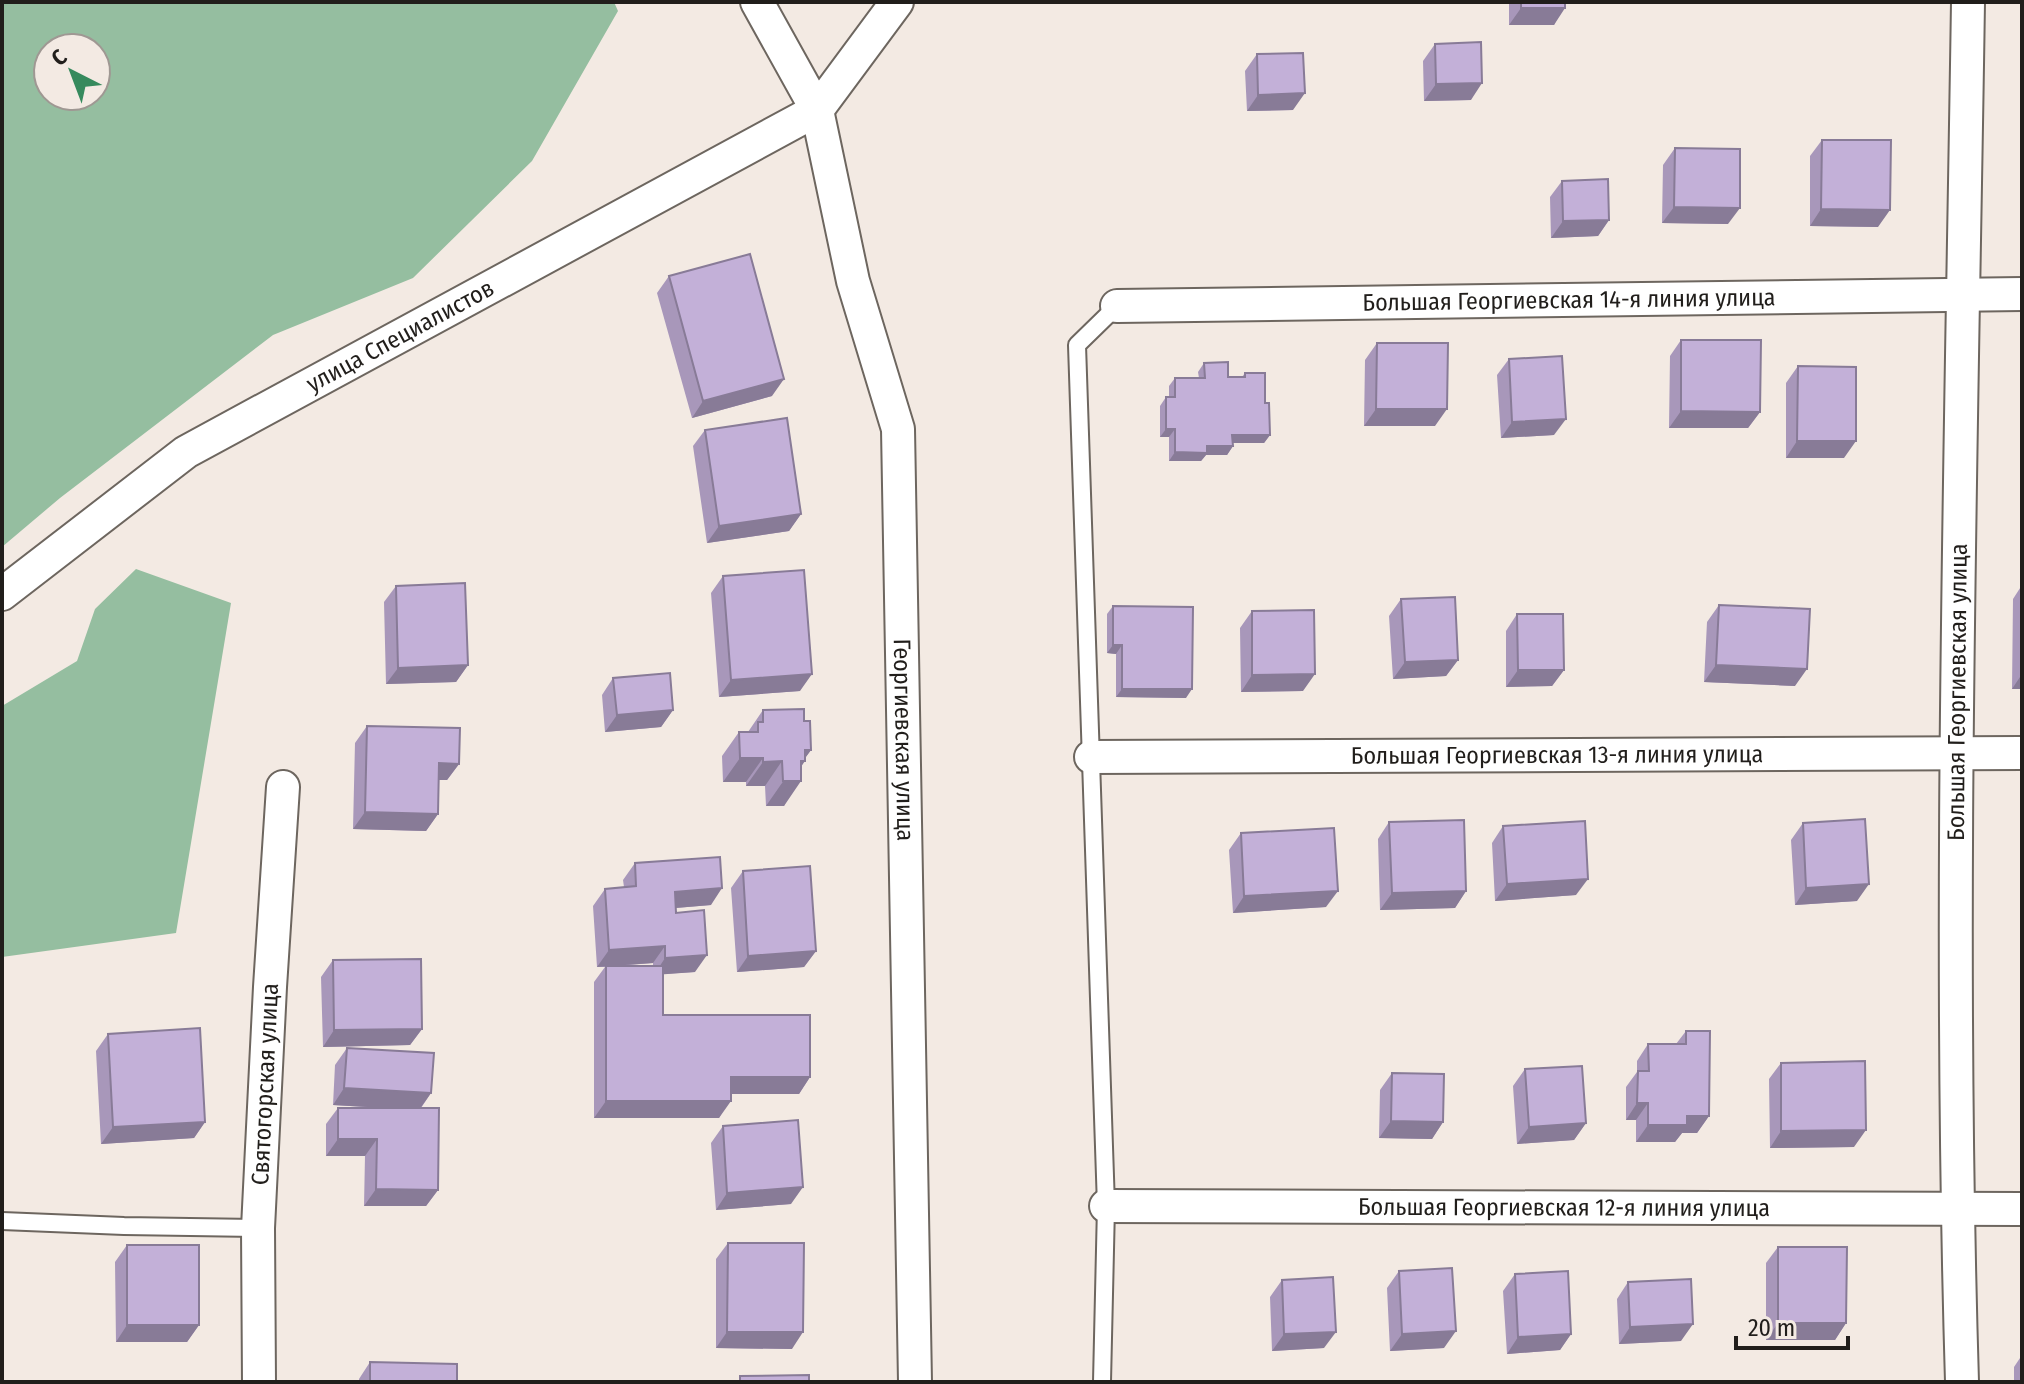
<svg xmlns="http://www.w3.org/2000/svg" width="2024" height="1384" font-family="'Fira Sans Condensed',sans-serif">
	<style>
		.forest { fill: #95bea0; fill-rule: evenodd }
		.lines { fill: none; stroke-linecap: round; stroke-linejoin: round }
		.service-casing { stroke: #6d665f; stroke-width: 20 }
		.minor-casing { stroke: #6d665f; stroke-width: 36 }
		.service { stroke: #fff; stroke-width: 16 }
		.minor { stroke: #fff; stroke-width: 32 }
		.wall { fill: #a897ba; fill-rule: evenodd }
		.shaded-wall { fill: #887b97 }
		.building { fill: #c3b0d8; stroke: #887b97; stroke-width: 2 }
		.labels { text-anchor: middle; stroke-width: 6; stroke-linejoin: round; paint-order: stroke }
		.street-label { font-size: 24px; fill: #211e1b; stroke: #f3eae3 }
	</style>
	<rect width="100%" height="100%" fill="#f3eae3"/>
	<!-- forest -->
	<path class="forest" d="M2,2H614L618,11L532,161L413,278L273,335L60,498L2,547ZM48,48H96V96H48Z
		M136,569L231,603L176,933L2,957V706L77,661L95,609Z"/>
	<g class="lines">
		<defs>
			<path id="service" d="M2,1221L124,1226L258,1228
				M1102,1382L1106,1206L1077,345L1117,306"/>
			<g id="minor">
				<path id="s1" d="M757,2L817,110L853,281L898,429L915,1382"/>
				<path id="s2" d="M1117,306L2022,294"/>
				<path id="s3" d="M2,594L186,452L817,110L897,2"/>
				<path id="s4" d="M1091,757L2022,753"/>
				<path id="s5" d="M1106,1206L2022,1209"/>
				<path id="s6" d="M259,1382L258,1228L270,987L283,787"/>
				<path id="s7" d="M1962,1382C1948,922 1961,462 1968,2"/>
			</g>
		</defs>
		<!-- service casing -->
		<use href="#service" class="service-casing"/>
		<!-- minor casing -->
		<use href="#minor" class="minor-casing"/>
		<!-- service -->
		<use href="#service" class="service"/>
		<!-- minor -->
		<use href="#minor" class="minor"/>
	</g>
	<!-- wall -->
	<path class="wall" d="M1509,2H1565L1554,25H1509Z
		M1435,44L1471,100L1424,101L1423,61Z
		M1257,54L1293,110L1247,111L1245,71Z
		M1822,140L1878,227L1810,226V156Z
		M1675,148L1728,224L1662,223L1663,165Z
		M1562,181L1609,220L1598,236L1551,238L1550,197Z
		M669,276L772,396L692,418L657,293Z
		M1681,340L1760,412L1748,428H1669L1670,356Z
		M1377,343L1435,426H1364L1365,360Z
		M1509,359L1554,435L1501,438L1497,375Z
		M1204,363L1228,377H1242L1245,373L1265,403L1270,435L1264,443H1233V446L1227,455H1206L1201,461H1169V437H1160V406L1166,397H1169V386L1175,378H1199L1198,372Z
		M1798,366L1844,458H1786V383Z
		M705,430L801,514L789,531L707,543L693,446Z
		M723,576L800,691L719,697L711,593Z
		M2022,585V689H2012L2013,599Z
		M396,586L468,665L456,682L386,684L384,602Z
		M1401,599L1458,660L1446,676L1393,679L1389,616Z
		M1719,605L1795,686L1704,682L1707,622Z
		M1113,606L1186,698L1116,697V654L1107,653V614Z
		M1252,611L1303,691L1241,692L1240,628Z
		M1517,614L1564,670L1552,686L1506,687V631Z
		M613,678L673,710L661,727L605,732L602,695Z
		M763,710L804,721L811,750L805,758L784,806H766L765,786H746V782H723L722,756L739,732H748Z
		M367,726L459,764L447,780H439L438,814L426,831L353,829L355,743Z
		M1389,822L1466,891L1455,908L1380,910L1378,839Z
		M1803,823L1857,901L1795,905L1791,840Z
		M1503,826L1576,895L1495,901L1492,843Z
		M1241,833L1326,907L1233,913L1229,850Z
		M635,863L711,905L676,908V913L695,972L663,974V1015L810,1077L799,1094H731L719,1118H594V982L605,967H597L593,906L605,889L624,887L623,880ZM653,963V966H616Z
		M743,871L816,951L804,967L737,972L731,888Z
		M333,960L422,1029L410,1045L323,1047L321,977Z
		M1686,1031L1709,1116L1697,1133H1682L1675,1142H1636V1120H1626V1087L1637,1072V1061L1648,1044H1676Z
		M108,1034L205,1122L194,1138L101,1144L96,1051Z
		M347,1048L431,1093L421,1108L438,1190L426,1206H364L365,1156H326V1124L338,1108H382L333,1105L335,1065Z
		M1781,1063L1854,1147L1770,1148L1769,1079Z
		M1525,1069L1586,1123L1574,1140L1517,1144L1513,1086Z
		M1392,1073L1443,1122L1432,1139L1379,1138L1380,1090Z
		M723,1126L791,1204L716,1210L711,1143Z
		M728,1243L792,1349L716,1348V1259Z
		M127,1245L199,1325L187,1342H116L115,1262Z
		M1778,1247L1846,1323L1835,1340H1766V1263Z
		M1399,1271L1444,1348L1390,1351L1387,1288Z
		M1515,1274L1571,1334L1560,1350L1507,1354L1503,1291Z
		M1282,1280L1324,1348L1272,1351L1270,1297Z
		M1628,1282L1681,1341L1619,1344L1617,1299Z
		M2022,1355V1382H2014V1367Z
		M370,1362L457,1382H359V1379Z"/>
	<!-- shaded-wall -->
	<path class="shaded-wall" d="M1521,8H1565L1554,25H1509Z
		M1482,83L1471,100L1424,101L1436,84Z
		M1305,93L1293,110L1247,111L1258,95Z
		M1674,207L1740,208L1728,224L1662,223Z
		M1821,209L1890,210L1878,227L1810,226Z
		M1609,220L1598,236L1551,238L1563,221Z
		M784,379L772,396L692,418L703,401Z
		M1376,409H1447L1435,426H1364Z
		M1681,411L1760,412L1748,428H1669Z
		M1566,419L1554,435L1501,438L1512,422Z
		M1166,429H1175L1169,437H1160Z
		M1232,435H1270L1264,443H1226Z
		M1797,441H1856L1844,458H1786Z
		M1207,446H1233L1227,455H1206L1201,461H1169L1175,452Z
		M801,514L789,531L707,543L719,526Z
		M1113,645H1122L1116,654L1107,653Z
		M1458,660L1446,676L1393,679L1405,662Z
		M468,665L456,682L386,684L398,668Z
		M1716,665L1807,669L1795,686L1704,682Z
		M1518,670H1564L1552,686L1506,687Z
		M812,674L800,691L719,697L731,680Z
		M1315,674L1303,691L1241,692L1252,675Z
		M2022,674V689H2012Z
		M1122,689H1192L1186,698L1116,697Z
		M673,710L661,727L605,732L617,715Z
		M805,750H811L803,761H805L791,781H801L784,806H766Z
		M740,758H763L746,782H723Z
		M782,761L765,786H746L763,762Z
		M439,763L459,764L447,780H427Z
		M365,812L438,814L426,831L353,829Z
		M1588,879L1576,895L1495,901L1507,884Z
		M1869,884L1857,901L1795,905L1806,888Z
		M722,888L711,905L663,909L675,892Z
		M1338,891L1326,907L1233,913L1244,896Z
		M1466,891L1455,908L1380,910L1392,893Z
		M665,946L653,963L597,967L609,950Z
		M816,951L804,967L737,972L748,956Z
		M707,955L695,972L654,975L665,958Z
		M422,1029L410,1045L323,1047L334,1030Z
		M731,1077H810L799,1094H719Z
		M344,1088L431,1093L419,1110L333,1105Z
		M606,1101H731L719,1118H594Z
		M1637,1103H1648L1636,1120H1626Z
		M1687,1116H1709L1697,1133H1682L1675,1142H1636L1648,1125Z
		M1391,1121L1443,1122L1432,1139L1379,1138Z
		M205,1122L194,1138L101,1144L113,1127Z
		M1586,1123L1574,1140L1517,1144L1529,1127Z
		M1866,1130L1854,1147L1770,1148L1781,1131Z
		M338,1139H377L365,1156H326Z
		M803,1187L791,1204L716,1210L727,1193Z
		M376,1189L438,1190L426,1206H364Z
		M1778,1323H1846L1835,1340H1766Z
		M1693,1324L1681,1341L1619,1344L1630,1327Z
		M127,1325H199L187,1342H116Z
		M1456,1331L1444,1348L1390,1351L1402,1334Z
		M727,1332H803L792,1349L716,1348Z
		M1336,1332L1324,1348L1272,1351L1284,1334Z
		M1571,1334L1560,1350L1507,1354L1518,1337Z"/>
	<!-- building -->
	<path class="building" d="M1521,2H1565V8H1521Z
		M1481,42L1482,83L1436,84L1435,44Z
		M1303,53L1305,93L1258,95L1257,54Z
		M1822,140H1891L1890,210L1821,209Z
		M1675,148L1740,149V208L1674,207Z
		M1608,179L1609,220L1563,221L1562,181Z
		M750,254L784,379L703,401L669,276Z
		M1681,340H1761L1760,412L1681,411Z
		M1377,343H1448L1447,409H1376Z
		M1562,356L1566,419L1512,422L1509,359Z
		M1228,362V377H1245V373H1265V403H1269L1270,435H1232L1233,446H1207V453L1175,452V429H1166V397H1175V378H1205L1204,363Z
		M1798,366L1856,367V441H1797Z
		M787,418L801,514L719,526L705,430Z
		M804,570L812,674L731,680L723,576Z
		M465,583L468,665L398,668L396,586Z
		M1455,597L1458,660L1405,662L1401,599Z
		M1719,605L1810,609L1807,669L1716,665Z
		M1113,606L1193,607L1192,689H1122V645H1113Z
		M1314,610L1315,674L1252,675V611Z
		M1517,614H1563L1564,670H1518Z
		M670,673L673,710L617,715L613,678Z
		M804,709V721H810L811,750H805V761H801V781H783L782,761L763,762V758H740L739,732H758V722H763V710Z
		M367,726L460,728L459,764L439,763L438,814L365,812Z
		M1865,819L1869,884L1806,888L1803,823Z
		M1464,820L1466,891L1392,893L1389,822Z
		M1585,821L1588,879L1507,884L1503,826Z
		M1334,828L1338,891L1244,896L1241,833Z
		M720,857L722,888L675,892L676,913L704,910L707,955L665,958V946L609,950L605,889L636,886L635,863Z
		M810,866L816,951L748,956L743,871Z
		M421,959L422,1029L334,1030L333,960Z
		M606,966H663V1015H810V1077H731V1101H606Z
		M200,1028L205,1122L113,1127L108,1034Z
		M1686,1031H1710L1709,1116H1687V1125H1648V1103H1637L1638,1071H1649L1648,1044H1686Z
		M347,1048L434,1053L431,1093L344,1088Z
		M1865,1061L1866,1130L1781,1131V1063Z
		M1582,1066L1586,1123L1529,1127L1525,1069Z
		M1392,1073L1444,1074L1443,1122L1391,1121Z
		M338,1108H439L438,1190L376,1189L377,1139H338Z
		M798,1120L803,1187L727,1193L723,1126Z
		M728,1243H804L803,1332H727Z
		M127,1245H199V1325H127Z
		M1778,1247H1847L1846,1323H1778Z
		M1452,1268L1456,1331L1402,1334L1399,1271Z
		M1568,1271L1571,1334L1518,1337L1515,1274Z
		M1333,1277L1336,1332L1284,1334L1282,1280Z
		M1691,1279L1693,1324L1630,1327L1628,1282Z
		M370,1362L457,1364V1382H370Z
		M809,1375V1382H740V1376Z"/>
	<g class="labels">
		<!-- street labels -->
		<g class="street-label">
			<text dy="8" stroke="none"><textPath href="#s2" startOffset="452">Большая Георгиевская 14-я линия улица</textPath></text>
			<text dy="8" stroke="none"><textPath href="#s3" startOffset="476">улица Специалистов</textPath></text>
			<text dy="8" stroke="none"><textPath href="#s7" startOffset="690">Большая Георгиевская улица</textPath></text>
			<text dy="8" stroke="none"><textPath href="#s1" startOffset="764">Георгиевская улица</textPath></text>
			<text dy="8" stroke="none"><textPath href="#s4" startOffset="466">Большая Георгиевская 13-я линия улица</textPath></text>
			<text dy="8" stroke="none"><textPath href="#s6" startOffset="298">Святогорская улица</textPath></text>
			<text dy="8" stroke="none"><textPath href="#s5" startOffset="458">Большая Георгиевская 12-я линия улица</textPath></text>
		</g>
	</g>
	<!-- border -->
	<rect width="2024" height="1384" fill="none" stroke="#211e1b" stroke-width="8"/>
	<!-- north arrow -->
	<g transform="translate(72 72) rotate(318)"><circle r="38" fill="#f3eae3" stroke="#9f9893" stroke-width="2"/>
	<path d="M0-6L14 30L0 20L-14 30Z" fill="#368a5d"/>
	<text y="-12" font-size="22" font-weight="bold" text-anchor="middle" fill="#211e1b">С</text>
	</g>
	<!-- scale -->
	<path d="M1736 1336v12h112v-12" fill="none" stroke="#211e1b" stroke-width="4"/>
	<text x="1748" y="1336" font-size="24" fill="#211e1b" stroke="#f3eae3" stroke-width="6" paint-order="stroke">20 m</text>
</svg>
